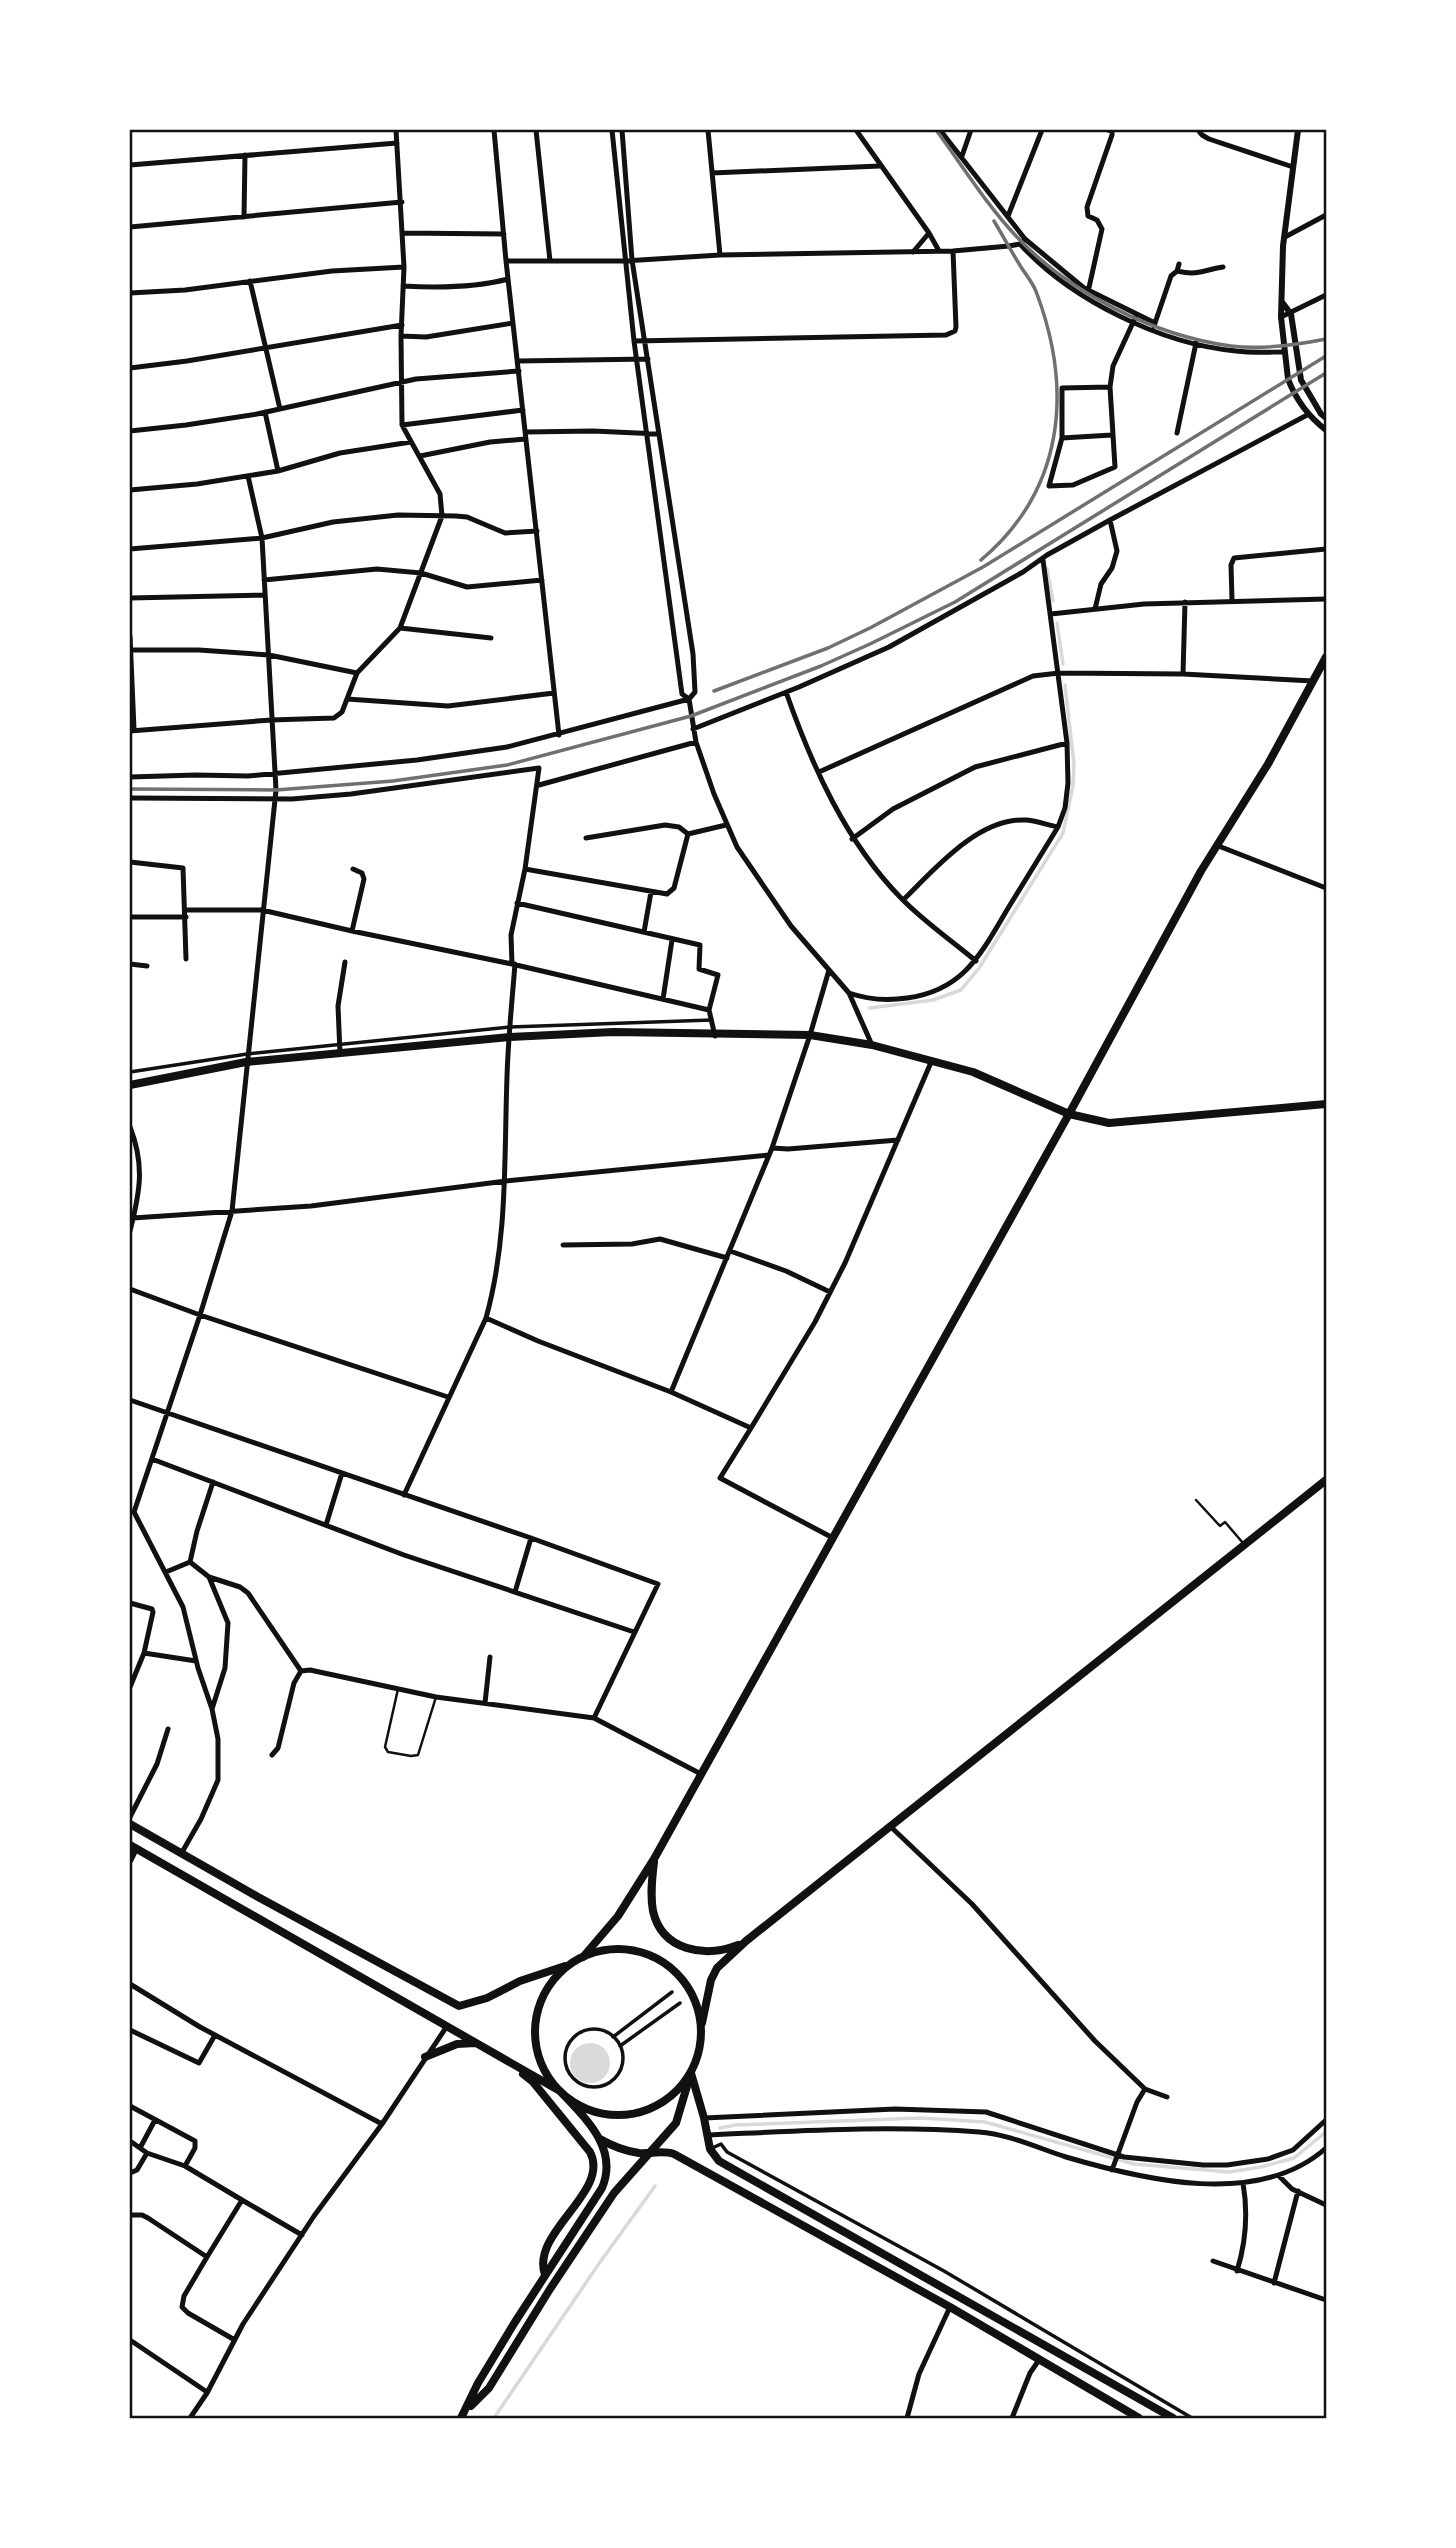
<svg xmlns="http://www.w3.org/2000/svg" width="1456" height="2548" font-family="'Work Sans',sans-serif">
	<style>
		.water { fill: #d9d9d9 }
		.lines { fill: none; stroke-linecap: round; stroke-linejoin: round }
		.stream { stroke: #d9d9d9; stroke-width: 3.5 }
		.service { stroke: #111; stroke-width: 2.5 }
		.pedestrian { stroke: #111; stroke-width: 3.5 }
		.minor { stroke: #111; stroke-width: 5 }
		.tertiary { stroke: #111; stroke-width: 6 }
		.primary { stroke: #111; stroke-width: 8 }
		.trunk { stroke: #111; stroke-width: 8 }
		.rail { stroke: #707070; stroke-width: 3.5 }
		.neatline { fill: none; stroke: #111; stroke-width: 2.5 }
	</style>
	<rect width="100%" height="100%" fill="#fff"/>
	<!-- water -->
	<path class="water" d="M570 2063a20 20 0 1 1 40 0a20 20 0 1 1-40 0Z"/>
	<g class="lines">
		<!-- stream -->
		<path class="stream" d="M1047,569L1053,601
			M1057,623L1063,664
			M870,1008L933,1000L961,990L979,968L1063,833L1073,786L1074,764L1065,685
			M720,2128L736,2125L921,2118L985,2122L1134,2164L1229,2172L1261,2167L1294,2158L1326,2132
			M494,2418L598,2265L655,2186"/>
		<!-- service -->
		<path class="service" d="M1196,1500L1220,1526L1225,1522L1243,1543
			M398,1689L385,1747L388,1752L411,1756L418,1755L436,1697"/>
		<!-- pedestrian -->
		<path class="pedestrian" d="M130,1072L247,1054L510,1027L712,1020
			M565 2058a29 29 0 1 1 58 0a29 29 0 1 1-58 0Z
			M613,2037L672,1992
			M620,2046L680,2003
			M710,2149L721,2144L727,2152L944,2271L1192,2418"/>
		<!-- minor -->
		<path class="minor" d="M494,130L506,261L559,735
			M536,130L550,261
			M612,130L634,341L682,694L689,699
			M622,130L632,260L693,654L695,692L689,699
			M708,130L720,255
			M856,130L929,233L939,251
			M940,130L1025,239L1084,288L1155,323
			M1198,130L1202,135L1209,139L1293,167
			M962,156L971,130
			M130,165L397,143
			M712,173L880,166
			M1008,216L1042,130
			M244,217L245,155
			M130,227L402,202
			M403,233L504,234
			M1285,237L1326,215
			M1020,244C1071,300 1161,344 1236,351C1252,353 1268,352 1284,352
			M913,252L929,233
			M506,261H624L720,255L953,251L1009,246L1020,244L1025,239
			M1177,271C1199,276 1203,270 1223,267
			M250,281L280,409
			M403,286C438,288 474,288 508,279
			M1088,292L1102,229L1097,220L1088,216L1087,207L1112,135V131L1108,130
			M130,293L185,290L332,271L404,267
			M1281,317L1326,295
			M1154,326L1171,276L1177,271L1179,264
			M401,336L426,337L513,323
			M634,341L946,335L955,331L956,327L953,251
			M518,361L648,359
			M130,368L187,361L402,325
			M1110,387L1062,388V438L1049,486L1073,485L1115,467L1110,387L1113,366L1136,316
			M265,412L278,471
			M402,425L523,410
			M130,431L186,425L257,414L416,379L519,371
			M526,432L593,431L659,434
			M1177,433L1196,343
			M1062,438L1112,435
			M420,456L490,442L526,439
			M130,490L197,484L278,471L340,453L411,442
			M130,549L262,538L333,522L398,515L456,516L467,517L505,533L537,531
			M264,580L377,569L421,573L467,587L542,580
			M130,598L265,595
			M1232,600L1231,565L1234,558L1326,549
			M1095,609L1101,584L1112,568L1117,551L1110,520
			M1051,614L1144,604L1326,599
			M400,628L491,638
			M130,636L134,729
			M130,650H199L269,655L357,673
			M1183,674L1185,602
			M786,692C812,766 846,842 901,898C923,921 951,940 976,961
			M347,699L448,706L554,693
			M689,699L696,742L714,794L737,847L791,926L849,993L872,1045
			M693,729L799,687L889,647L1023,572L1047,555L1110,520L1309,414
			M130,731L271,720L334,718L342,712L357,673L400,628L442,516L440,494L402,425L401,336L404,267L396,130
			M819,772L1033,676L1059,673L1183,674L1313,681
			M130,777L196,775L248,776L417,760L507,747L689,699
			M539,785L696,742
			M130,798L292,799L351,794L539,768L525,869L511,935L512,964
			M586,838L665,825L679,827L688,834
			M852,839L893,809L975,767L1067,743
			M1216,845L1326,888
			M130,862L183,868L186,959
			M525,869L667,894L674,888L688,834L726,825
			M903,900C934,870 978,817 1027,820C1037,821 1048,825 1058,827
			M517,903L700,945L699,969L718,975L709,1010
			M186,910H262L352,931L512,964L709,1010L715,1036
			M130,917H186
			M352,931L364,879L362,873L353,869
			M644,932L651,892
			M130,964L147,966
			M849,993C869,1000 886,1001 907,998C966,990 982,951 1010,905C1026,879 1042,853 1058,827L1065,808L1068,783L1067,743L1043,560
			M663,999L672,940
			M340,1053L338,1006L345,962
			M130,1127C145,1165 140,1192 130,1231
			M772,1148L788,1149L898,1140
			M133,1218L311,1206L506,1181L769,1155
			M563,1245L632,1244L660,1239L727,1258
			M730,1251L786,1271L830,1292
			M130,1289L200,1315L448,1397
			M486,1318C508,1239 504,1158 507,1077C508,1040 512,1002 515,964
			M671,1392L772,1148L810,1035L829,970
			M130,1400L531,1538L658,1584L594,1718
			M751,1428L815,1322L845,1263L932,1060
			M152,1459L404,1555L634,1632
			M404,1495L486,1318L538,1341L671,1392L751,1428L720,1478L833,1538
			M326,1525L342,1473
			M190,1562L209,1577L240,1587L248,1593L301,1671
			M190,1562L197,1531L213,1482
			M166,1572L190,1562
			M209,1577L228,1623L225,1668L212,1709
			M515,1592L531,1538
			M130,1603L152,1609L153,1612L144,1653L130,1687
			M144,1653L196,1661
			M301,1671L310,1670L436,1697L594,1718L701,1774
			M485,1703L490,1657
			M272,1755L278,1748L294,1683L301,1671
			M130,1817L157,1764L168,1729
			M891,1827L972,1904L1095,2041L1145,2089L1167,2097
			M181,1854L201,1819L218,1780V1739L212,1709L198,1668L183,1607L134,1512L200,1315L232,1211L276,790L262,538L248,476
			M130,1984L200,2027L382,2124
			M130,2030L199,2063L215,2035
			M130,2106L195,2141V2148L185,2166
			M704,2118L895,2109L986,2112L1124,2157L1203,2165H1227L1268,2159L1293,2150L1326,2120
			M707,2135C798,2131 888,2125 979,2132C1008,2134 1038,2148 1066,2157C1144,2180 1259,2208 1326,2148
			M130,2141L147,2153L185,2166L242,2200
			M140,2148L155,2120
			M1112,2170L1137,2102L1145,2089
			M130,2173L137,2170L147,2153
			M1279,2176L1292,2189L1326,2205
			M130,2215H142L148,2218L207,2257L242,2200L302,2235
			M207,2257L184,2296L182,2307L188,2313L233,2339
			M1213,2261L1326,2300
			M1237,2271C1246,2242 1248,2212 1243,2183
			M1274,2283L1298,2191
			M130,2340L207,2392
			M190,2418L207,2393L243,2324L314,2216L382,2124L447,2026
			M907,2418L919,2374L950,2307
			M1012,2418L1030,2373L1039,2360"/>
		<!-- tertiary -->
		<path class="tertiary" d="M1298,130L1283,246L1281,317L1288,379C1296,400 1309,417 1326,430
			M1282,302L1291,314L1301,380L1321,414L1326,418
			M130,1861L136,1849"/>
		<!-- primary -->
		<path class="primary" d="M130,1085L246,1062L510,1037L613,1032L810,1035L872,1045L973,1072L1069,1114L1109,1123L1326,1104
			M654,1862C652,1878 650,1895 653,1911C662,1951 705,1958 738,1945
			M583,1957L618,1916L654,1859L1069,1114L1201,871L1268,764L1326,657
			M702,2023L711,1980L717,1968L746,1941L1326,1480
			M691,2073L704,2118L710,2149L719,2161L1173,2418
			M600,2139C612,2146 625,2151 639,2153C651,2154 662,2150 674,2154L950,2307L1139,2418"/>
		<!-- trunk -->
		<path class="trunk" d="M130,1824L258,1897L459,2006L487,1998L520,1981L565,1966
			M130,1845L560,2091C585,2118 619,2148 602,2188L515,2322L478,2383L461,2418
			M535 2032a83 83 0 1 1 166 0a83 83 0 1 1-166 0Z
			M425,2057L457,2044L476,2043
			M523,2074L533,2082L590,2152C611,2192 530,2232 545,2275
			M471,2406L489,2388L550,2289L614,2193L676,2123L690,2076"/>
		<!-- rail -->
		<path class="rail" d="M936,130C962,165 986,204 1016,236C1069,293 1155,336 1231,346C1263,350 1296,345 1326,339
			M981,560C1064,490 1073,391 1037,294C1034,284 1026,275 1021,267C1011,251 1003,236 994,221
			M714,691L828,648L870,628L983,567L1326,356
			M130,789L276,790L393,781L507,765L691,716L821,666L870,644L955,602L1326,373"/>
	</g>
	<!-- border -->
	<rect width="1456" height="2548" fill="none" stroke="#ffffff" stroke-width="262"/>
	<rect x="131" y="131" width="1194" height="2286" class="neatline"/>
</svg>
